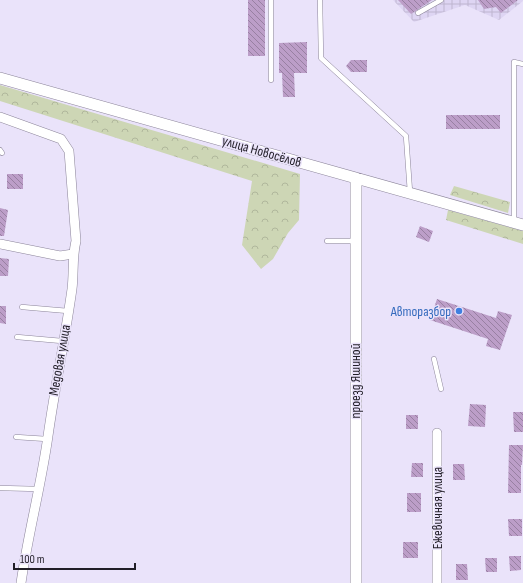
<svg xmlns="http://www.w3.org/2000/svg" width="523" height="583" font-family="'Sofia Sans Condensed',sans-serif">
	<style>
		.industrial { fill: url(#industrial-grid) }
		.forest { fill: url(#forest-crowns) }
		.building { fill: url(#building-back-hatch) }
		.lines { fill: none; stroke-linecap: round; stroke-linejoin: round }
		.service-casing { stroke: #8c859a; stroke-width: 5.5 }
		.minor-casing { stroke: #8c859a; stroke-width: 10 }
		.tertiary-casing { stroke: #8c859a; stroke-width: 12 }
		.service { stroke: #fff; stroke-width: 4.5 }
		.minor { stroke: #fff; stroke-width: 9 }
		.tertiary { stroke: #fff; stroke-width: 11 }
		.shop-dot { fill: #3f7fe0; stroke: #eae3fa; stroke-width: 1.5 }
		.labels { text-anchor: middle; stroke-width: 3; stroke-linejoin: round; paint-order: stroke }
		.street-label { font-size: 14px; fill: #211e27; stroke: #eae3fa }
		.shop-label { font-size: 14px; fill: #366cbe; stroke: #eae3fa; text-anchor: end }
	</style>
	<defs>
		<pattern id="industrial-grid" width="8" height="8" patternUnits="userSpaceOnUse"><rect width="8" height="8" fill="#ded5f3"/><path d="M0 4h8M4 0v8" fill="none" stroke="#beb6d0"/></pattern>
		<pattern id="forest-crowns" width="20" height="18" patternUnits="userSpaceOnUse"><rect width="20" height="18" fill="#cdd6b5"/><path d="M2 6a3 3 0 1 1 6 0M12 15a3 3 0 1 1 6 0" fill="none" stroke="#b0b79c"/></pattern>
		<pattern id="building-back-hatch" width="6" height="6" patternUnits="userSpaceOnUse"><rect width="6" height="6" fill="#bc9ec8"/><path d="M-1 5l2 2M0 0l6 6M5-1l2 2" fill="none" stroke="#9880a2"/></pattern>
	</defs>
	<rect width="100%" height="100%" fill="#eae3fa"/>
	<!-- industrial -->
	<path class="industrial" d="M393,0H523V1L499,20L465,5L414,22Z"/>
	<!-- forest -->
	<path class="forest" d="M0,85L300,174L299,220L288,233L273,259L261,269L242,245L252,181L0,101Z
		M454,186L510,202L508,213L450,195Z
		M448,210L523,231V244L446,220Z"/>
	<!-- building -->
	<path class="building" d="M248,0H265V56H248Z
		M398,0H432L411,14Z
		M478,0H518L501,13L496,7L484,9Z
		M307,42V73H294L295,97H283L282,73H279V43Z
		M351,60H367V72H351L346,66Z
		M446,115H500V129H446Z
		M7,174H23V189H7Z
		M0,208L8,210L4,236H0Z
		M420,226L433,231L429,242L416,237Z
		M0,258L9,259L8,276H0Z
		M437,299L496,318L498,311L512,315L500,350L486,346L488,339L430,320Z
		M0,306H6V324L0,323Z
		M470,404L486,405L485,427L468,426Z
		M513,412H523V432H514Z
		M406,415H418V429H406Z
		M509,445H523L522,465H521V493H508Z
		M412,463H423V477H411Z
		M453,464H464L465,480H453Z
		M407,493H421V512H407Z
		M508,519H522V536H509Z
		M403,542H418V558H403Z
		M509,556H521V570L510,571Z
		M485,558H497V572H486Z
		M456,564H467L468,580H456Z"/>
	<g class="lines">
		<defs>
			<path id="service" d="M271,0V80
				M320,0L321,58L406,136L410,192
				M418,13L441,0
				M0,150L2,153
				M514,223V62L523,64
				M327,241H356
				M22,307L68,311
				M17,337L62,341
				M434,359L441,389
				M16,437L47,439
				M0,488L38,489"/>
			<path id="minor" d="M0,117L61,139L69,151L76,241C72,257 74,273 72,289C65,339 55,387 48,436C41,486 28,534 21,583
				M0,244L60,256L73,254
				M437,433V583"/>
			<path id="tertiary" d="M0,78L523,225
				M356,583V178"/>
		</defs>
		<!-- service casing -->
		<use href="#service" class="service-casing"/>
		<!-- minor casing -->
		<use href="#minor" class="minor-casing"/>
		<!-- tertiary casing -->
		<use href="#tertiary" class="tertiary-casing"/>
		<!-- service -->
		<use href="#service" class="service"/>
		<!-- minor -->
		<use href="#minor" class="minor"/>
		<!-- tertiary -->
		<use href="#tertiary" class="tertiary"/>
	</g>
	<!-- markers -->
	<circle class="shop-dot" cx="459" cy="311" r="4"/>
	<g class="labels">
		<!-- street labels -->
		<g class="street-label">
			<text transform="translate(262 151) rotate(16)" y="5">улица Новосёлов</text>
			<text transform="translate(59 360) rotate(-80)" y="5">Медовая улица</text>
			<text transform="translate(355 381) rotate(-90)" y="5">проезд Яшиной</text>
			<text transform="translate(437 508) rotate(-90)" y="5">Ежевичная улица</text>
		</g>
		<!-- shop labels -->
		<g class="shop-label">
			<text x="451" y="316">Авторазбор</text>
		</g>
	</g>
	<!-- scale -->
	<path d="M14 563v6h121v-6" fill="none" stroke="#211e27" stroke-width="2"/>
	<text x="20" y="563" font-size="12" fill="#211e27" stroke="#eae3fa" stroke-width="3" paint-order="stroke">100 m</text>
</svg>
